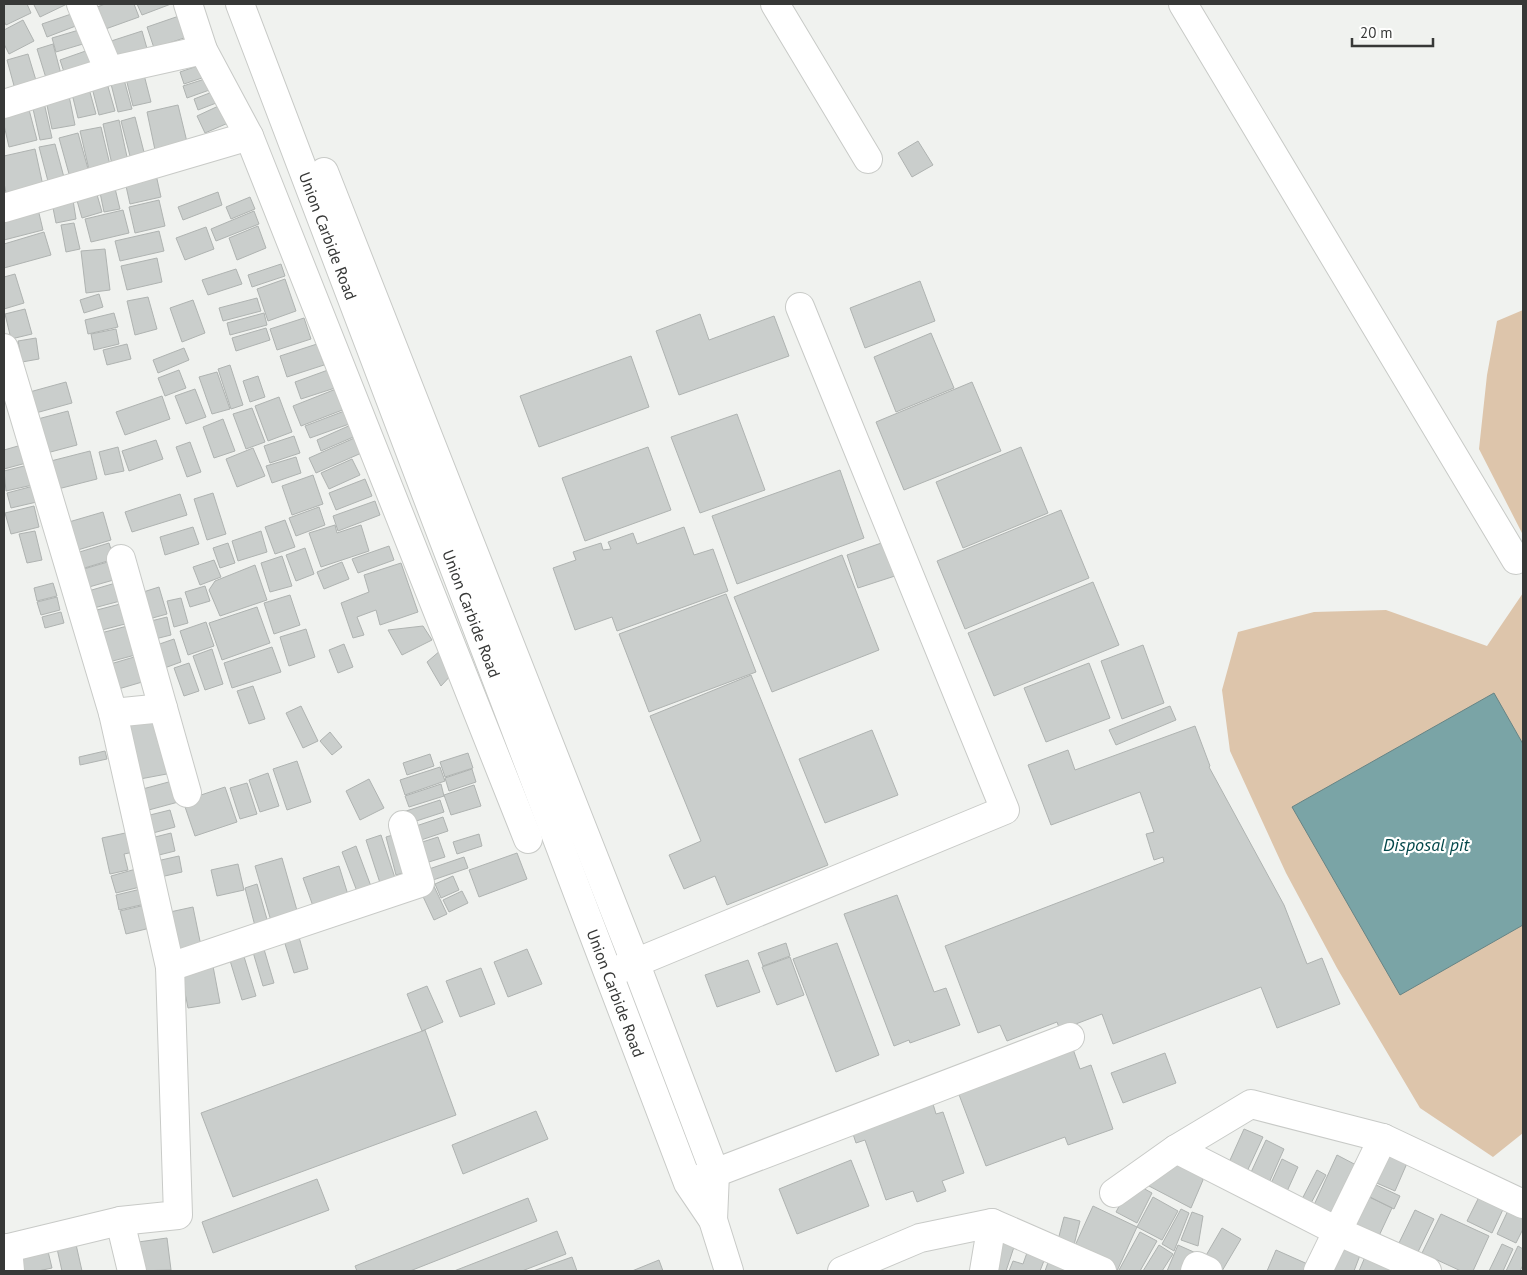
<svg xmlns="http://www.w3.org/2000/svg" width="1527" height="1275" font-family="'PT Sans',sans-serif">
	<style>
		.green { fill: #ddc5ab }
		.water { fill: #7aa4a6; stroke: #668485 }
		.building { fill: #cacecc; stroke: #afb3b1 }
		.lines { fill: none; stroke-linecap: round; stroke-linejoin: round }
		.minor-casing { stroke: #c8cac7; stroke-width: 30 }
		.minor { stroke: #fff; stroke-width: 28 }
		.labels { text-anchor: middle; stroke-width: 4.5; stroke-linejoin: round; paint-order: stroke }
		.street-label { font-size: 16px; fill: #373837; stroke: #fffffe }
		.water-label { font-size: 18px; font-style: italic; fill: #02474a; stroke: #fffffe }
	</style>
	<rect width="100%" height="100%" fill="#f0f2ef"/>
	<!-- green -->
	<path class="green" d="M1523,310V535L1479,449L1487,375L1497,321Z
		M1523,593V1133L1493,1157L1420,1108L1337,968L1286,873L1230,751L1222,690L1238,632L1314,612L1386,610L1487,646Z"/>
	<!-- water -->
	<path class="water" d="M1494,693L1523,744V925L1400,995L1292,807Z"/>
	<!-- building -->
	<path class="building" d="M4,4H27L31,13L6,25L4,21Z
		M37,4H67L40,17L34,5Z
		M105,4H134L139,17L100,31L92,9Z
		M137,4H171L142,15Z
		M77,12L81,24L47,37L42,24Z
		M179,16L187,37L154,48L147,27Z
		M23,20L34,41L9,54L4,44V30Z
		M89,27L93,41L56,52L52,38Z
		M142,31L148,52L109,65L102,44Z
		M53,44L61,74L46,78L37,49Z
		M97,47L102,64L65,75L60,60Z
		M28,54L38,87L16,93L7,60Z
		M206,63L211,75L184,84L180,72Z
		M142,67L151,102L133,106L124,71Z
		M122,72L132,109L118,112L109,76Z
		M105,76L115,111L99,115L90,80Z
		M211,77L215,88L187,98L183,86Z
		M88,85L96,114L78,118L71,90Z
		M220,89L224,100L198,110L194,99Z
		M68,91L75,125L52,129L45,96Z
		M43,98L52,138L40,140L31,100Z
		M27,102L37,140L9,147L4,125V108Z
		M227,102L235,120L205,133L197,116Z
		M178,105L187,142L155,150L147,112Z
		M135,117L145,156L131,160L121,121Z
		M119,120L129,166L113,169L103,124Z
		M101,127L111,169L90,174L80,131Z
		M78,133L90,176L71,181L59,138Z
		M918,141L933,165L912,177L898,153Z
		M55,144L65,181L49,185L39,147Z
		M35,149L45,195L8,203L4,183V156Z
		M155,170L161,197L130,204L124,177Z
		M113,180L120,209L104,212L98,183Z
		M94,184L102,212L82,218L74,190Z
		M218,192L222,205L183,220L178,207Z
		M72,194L76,219L56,223L51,198Z
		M250,197L255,209L231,219L226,207Z
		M159,200L165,226L135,233L129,207Z
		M37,205L43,230L4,240V214Z
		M123,210L129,233L91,242L85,219Z
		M254,211L259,224L216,241L211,229Z
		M74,223L80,249L66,252L61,225Z
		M258,226L266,248L237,260L229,238Z
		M206,227L214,249L185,260L176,238Z
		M159,231L164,251L120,261L115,241Z
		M44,232L51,255L4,268V244Z
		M105,249L110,290L86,293L81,251Z
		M157,258L162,282L127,290L121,266Z
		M281,264L285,276L252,287L248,275Z
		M236,269L242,284L208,295L202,280Z
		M15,274L24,303L4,309V277Z
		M285,279L296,311L268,321L257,289Z
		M920,281L935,321L865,348L850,308Z
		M99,294L103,307L84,313L80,300Z
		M148,297L157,329L135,335L127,301Z
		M257,298L261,311L223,321L219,308Z
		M193,300L205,333L182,342L170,308Z
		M25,309L32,334L11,339L5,314Z
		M114,313L118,327L88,334L85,320Z
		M264,313L267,325L230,335L227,323Z
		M700,314L709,340L774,316L789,356L679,395L656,331Z
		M304,318L311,339L277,350L270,329Z
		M266,328L270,340L236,351L232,338Z
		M116,329L119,344L94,350L91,334Z
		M931,333L954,388L896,412L874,357Z
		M36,338L39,359L22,362L18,341Z
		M127,344L131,359L107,365L103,350Z
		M317,344L324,365L287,377L280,356Z
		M184,348L189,360L158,373L153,360Z
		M631,356L649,407L539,447L520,396Z
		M230,365L243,405L231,409L218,369Z
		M179,370L186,388L165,396L158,378Z
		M328,370L335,388L301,399L295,382Z
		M217,372L230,409L212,414L199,377Z
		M258,376L265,397L250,402L243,381Z
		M66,382L72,403L32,414L26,393Z
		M972,382L1001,451L904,490L876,422Z
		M195,389L206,417L186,424L175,396Z
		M336,389L345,409L301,426L293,406Z
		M162,396L170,419L125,435L116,412Z
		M279,397L292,432L268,441L255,406Z
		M252,408L265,442L246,449L233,414Z
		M347,410L352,423L310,438L305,426Z
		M68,411L77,445L43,454L34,420Z
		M737,414L765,490L700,513L671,437Z
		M223,419L235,451L214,458L203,427Z
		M353,424L358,435L321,451L317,440Z
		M294,436L300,453L270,463L264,446Z
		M359,436L366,451L316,473L309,458Z
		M156,440L163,459L129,471L122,451Z
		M190,442L201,472L187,477L176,447Z
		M25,444L30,462L4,469V450Z
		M118,447L124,471L105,475L99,452Z
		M648,447L671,510L585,541L562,478Z
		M1021,447L1048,513L963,548L936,482Z
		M253,448L265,476L237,487L226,459Z
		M90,451L97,479L54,490L47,462Z
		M296,457L301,473L272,483L266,466Z
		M352,459L360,475L329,489L321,473Z
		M32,464L37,484L6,491L4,471Z
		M840,470L864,538L737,584L712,516Z
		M313,475L323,504L292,515L282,486Z
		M365,479L372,496L336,510L329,493Z
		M37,485L41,501L11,508L7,493Z
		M213,493L226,534L207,540L194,499Z
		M180,494L187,515L132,532L125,512Z
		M375,501L380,515L338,531L333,516Z
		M34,506L39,527L11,534L5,513Z
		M319,507L325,525L296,536L289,518Z
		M1061,510L1089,578L965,629L937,561Z
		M103,512L111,540L71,552L62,524Z
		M285,520L295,547L275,554L265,527Z
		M335,525L337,533L361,525L369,551L321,567L309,533Z
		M193,527L199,544L165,555L160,537Z
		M684,527L694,555L713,549L728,591L617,631L612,617L575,630L553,568L576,560L573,552L601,543L603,550L611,549L608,542L633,533L637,544Z
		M35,531L42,560L27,563L19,534Z
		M261,531L267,552L238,561L232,541Z
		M887,541L898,575L858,588L847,555Z
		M109,543L114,559L78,570L73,554Z
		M228,543L235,563L220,568L213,548Z
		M389,546L394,560L358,573L352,559Z
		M305,548L314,574L296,581L286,555Z
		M842,555L879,650L772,692L734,597Z
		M282,556L292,586L270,592L261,563Z
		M214,560L221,577L200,585L193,567Z
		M111,561L117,579L82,589L77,571Z
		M342,562L349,579L324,589L317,572Z
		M401,563L418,612L380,625L376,610L357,617L364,635L353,638L341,603L369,592L364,575Z
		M255,565L267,600L220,616L209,590L215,581Z
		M119,582L124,600L90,609L85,592Z
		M1093,582L1119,645L994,696L968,633Z
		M53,583L57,596L37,601L34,588Z
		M205,586L210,601L190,607L185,592Z
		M159,587L167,614L142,621L134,595Z
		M726,594L756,672L649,712L619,634Z
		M290,595L300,625L274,634L264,603Z
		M57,597L60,610L41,615L37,602Z
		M181,598L188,623L174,627L167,601Z
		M124,603L129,623L98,631L93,611Z
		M257,607L270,643L222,660L209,623Z
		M61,612L64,623L45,628L42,617Z
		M167,617L171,635L147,641L143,623Z
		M206,622L214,646L188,655L180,631Z
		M131,625L139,654L109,662L101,633Z
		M423,626L432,640L402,655L388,630Z
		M306,629L315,657L289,666L280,637Z
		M174,639L181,662L159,670L151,647Z
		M344,644L353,667L338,673L329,650Z
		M1143,645L1164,703L1122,719L1101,661Z
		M272,647L281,672L232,688L224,663Z
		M212,649L223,684L205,690L193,656Z
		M441,650L454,672L441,686L427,662Z
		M141,655L149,680L115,690L107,665Z
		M189,663L199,691L184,696L174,668Z
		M1089,663L1110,718L1046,742L1024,688Z
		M751,675L828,865L727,905L715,876L684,889L669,855L701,841L650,716Z
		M253,686L265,719L249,724L237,691Z
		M301,706L318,741L303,748L286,713Z
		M1170,706L1176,720L1116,745L1109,730Z
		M161,719L172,773L140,779L130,725Z
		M1195,726L1210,766L1209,767L1284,905L1307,964L1322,958L1340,1004L1277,1028L1261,987L1113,1044L1102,1014L1060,1030L1057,1022L1007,1041L1000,1025L978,1033L945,946L1164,862L1163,857L1154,860L1146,834L1154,832L1140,792L1051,825L1028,765L1068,750L1075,770Z
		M872,730L898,795L825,823L799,759Z
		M330,732L342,747L332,755L320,741Z
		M105,751L107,759L80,765L79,757Z
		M468,753L473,768L445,777L440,762Z
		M430,754L434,766L407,775L403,763Z
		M297,761L311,802L287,810L273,769Z
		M440,767L445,781L405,795L400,780Z
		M472,769L476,782L449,791L445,778Z
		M268,773L279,806L260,812L249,780Z
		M369,779L384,808L360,820L346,791Z
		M176,780L182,801L145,811L139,790Z
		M247,783L257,814L240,819L230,788Z
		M441,784L444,796L409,807L405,796Z
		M474,785L481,806L451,815L444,795Z
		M225,787L237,822L195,836L183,801Z
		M440,800L444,812L404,825L400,813Z
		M170,810L175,827L142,836L138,818Z
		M443,817L448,831L412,843L407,829Z
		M130,832L134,852L124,854L128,870L110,874L102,838Z
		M403,832L414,870L396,875L386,837Z
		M171,833L175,851L147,858L143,840Z
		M479,834L482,846L457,854L453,842Z
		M381,835L396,881L381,886L366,840Z
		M438,837L445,857L419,865L413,845Z
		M356,846L372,889L358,894L342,852Z
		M517,853L527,879L479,897L469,870Z
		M179,856L182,872L152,879L148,863Z
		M464,857L468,868L433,880L429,869Z
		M282,858L298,914L271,921L255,866Z
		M238,864L244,890L217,896L211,870Z
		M339,866L349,898L314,909L303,878Z
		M136,869L140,887L116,893L111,876Z
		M453,876L459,890L441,898L435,884Z
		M432,882L447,914L434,920L419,888Z
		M257,884L268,923L255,926L245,888Z
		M141,889L145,904L119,910L116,895Z
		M462,891L468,903L449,912L443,900Z
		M897,895L934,992L946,988L960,1025L910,1043L909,1040L894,1046L844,914Z
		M145,905L150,928L126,934L120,911Z
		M193,907L201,946L179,951L170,912Z
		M297,930L308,969L294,973L282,934Z
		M261,939L274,983L263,986L250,942Z
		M786,943L790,956L763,966L758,953Z
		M837,943L879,1055L836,1072L793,959Z
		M527,949L542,984L508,997L494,962Z
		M242,950L256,996L242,1000L228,954Z
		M790,957L804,995L777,1005L762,967Z
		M748,960L760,992L717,1007L705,975Z
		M212,961L220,1003L188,1008L180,967Z
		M481,968L495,1004L460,1017L446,981Z
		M427,986L443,1022L422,1031L407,994Z
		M425,1030L456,1115L233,1197L201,1113Z
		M1073,1049L1080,1069L1091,1065L1113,1129L1068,1145L1065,1137L986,1166L958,1092Z
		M1165,1053L1176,1083L1123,1103L1111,1073Z
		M933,1104L936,1114L943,1112L964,1173L942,1181L946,1191L917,1202L913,1191L886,1200L865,1140L856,1143L852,1131Z
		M536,1111L548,1139L463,1174L452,1145Z
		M1244,1129L1263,1137L1244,1178L1226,1169Z
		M1266,1140L1284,1149L1265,1192L1246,1183Z
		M1385,1151L1408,1161L1395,1191L1372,1181Z
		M1337,1155L1358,1166L1335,1216L1314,1205Z
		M1282,1159L1298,1167L1284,1198L1268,1190Z
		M851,1160L869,1206L797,1234L779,1189Z
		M1192,1161L1203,1180L1191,1208L1149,1186L1161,1162Z
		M1317,1170L1326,1175L1309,1207L1300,1203Z
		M317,1179L329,1210L213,1253L202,1222Z
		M1132,1182L1152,1193L1137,1223L1116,1212Z
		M1374,1184L1400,1196L1394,1209L1368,1196Z
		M1482,1191L1506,1203L1492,1233L1467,1221Z
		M1365,1195L1392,1208L1378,1238L1351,1225Z
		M1153,1197L1178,1211L1162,1240L1137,1227Z
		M528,1198L537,1221L410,1271H357L355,1266Z
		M1512,1202L1523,1207V1229L1516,1243L1497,1234Z
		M1093,1206L1137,1227L1117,1271L1073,1250Z
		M1181,1209L1189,1213L1174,1251L1162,1244Z
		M1415,1210L1434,1219L1417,1254L1398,1245Z
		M1192,1212L1203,1216L1198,1246L1181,1240Z
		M1441,1214L1489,1236L1473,1271H1461L1422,1253Z
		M1064,1217L1080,1221L1074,1245L1058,1240Z
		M1222,1228L1241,1239L1222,1271H1213L1201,1264Z
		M557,1231L566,1254L522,1271H454Z
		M1140,1232L1157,1241L1140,1271H1121L1119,1270Z
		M995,1233L1016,1241L1006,1271H988Z
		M167,1238L171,1270L136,1271L131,1243Z
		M75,1240L82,1271H62L56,1244Z
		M1335,1240L1362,1250L1354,1271H1322Z
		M1502,1244L1513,1249L1503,1271H1489Z
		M1159,1245L1173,1254L1162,1271H1143Z
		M1178,1245L1196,1253L1188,1271H1167Z
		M1518,1246L1523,1249V1265L1520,1271H1506Z
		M47,1247L52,1268L38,1271H16L12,1254Z
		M1029,1247L1047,1253L1040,1271H1009L1013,1261L1023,1264Z
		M1276,1250L1312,1266L1310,1271H1267Z
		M1368,1250L1393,1261L1388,1271H1359Z
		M1051,1254L1081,1271H1045Z
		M572,1257L577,1271H533Z
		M659,1260L663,1271H632Z"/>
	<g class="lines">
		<defs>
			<g id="minor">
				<path d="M81,4L109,71"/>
				<path d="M188,4L203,50L249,136L528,839"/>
				<path id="s1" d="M240,4L688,1183L713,1220L729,1271"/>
				<path d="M775,4L868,159"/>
				<path d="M1183,4L1516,560"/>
				<path d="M4,104L109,71L203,50"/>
				<path d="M324,172L635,962L715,1173L713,1220"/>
				<path d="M4,208L249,136"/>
				<path d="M4,348L113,713L170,967L178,1215L120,1221L4,1249"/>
				<path d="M121,559L187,793"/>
				<path d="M113,713L163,708"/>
				<path d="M170,967L420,883L403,825"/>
				<path d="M618,970L1005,810L800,307"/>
				<path d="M1176,1149L1337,1231L1427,1271"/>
				<path d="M699,1179L1070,1037"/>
				<path d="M1114,1193L1176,1149L1251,1104L1383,1138L1523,1204"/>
				<path d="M120,1221L132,1271"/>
				<path d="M8,1248L10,1271"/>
				<path d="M842,1271L920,1238L992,1223"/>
				<path d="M984,1271L992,1223L1102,1271"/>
				<path d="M1195,1271L1197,1266L1208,1271"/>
				<path d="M1318,1271L1383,1138"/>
			</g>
		</defs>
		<!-- minor casing -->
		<use href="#minor" class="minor-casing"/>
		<!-- minor -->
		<use href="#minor" class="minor"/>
	</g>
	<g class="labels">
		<!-- street labels -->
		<g class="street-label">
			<text dy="6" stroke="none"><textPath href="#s1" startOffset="248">Union Carbide Road</textPath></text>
			<text dy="6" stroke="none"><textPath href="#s1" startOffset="652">Union Carbide Road</textPath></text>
			<text dy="6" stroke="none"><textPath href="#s1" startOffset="1058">Union Carbide Road</textPath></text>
		</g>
		<!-- water labels -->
		<g class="water-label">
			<text x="1426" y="851">Disposal pit</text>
		</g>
	</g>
	<!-- border -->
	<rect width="1527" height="1275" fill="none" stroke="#373837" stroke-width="10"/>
	<!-- scale -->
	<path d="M1352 38v8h81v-8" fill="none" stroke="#373837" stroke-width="2.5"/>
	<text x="1360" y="38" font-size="15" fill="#373837" stroke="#fffffe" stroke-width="4" paint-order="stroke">20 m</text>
</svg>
